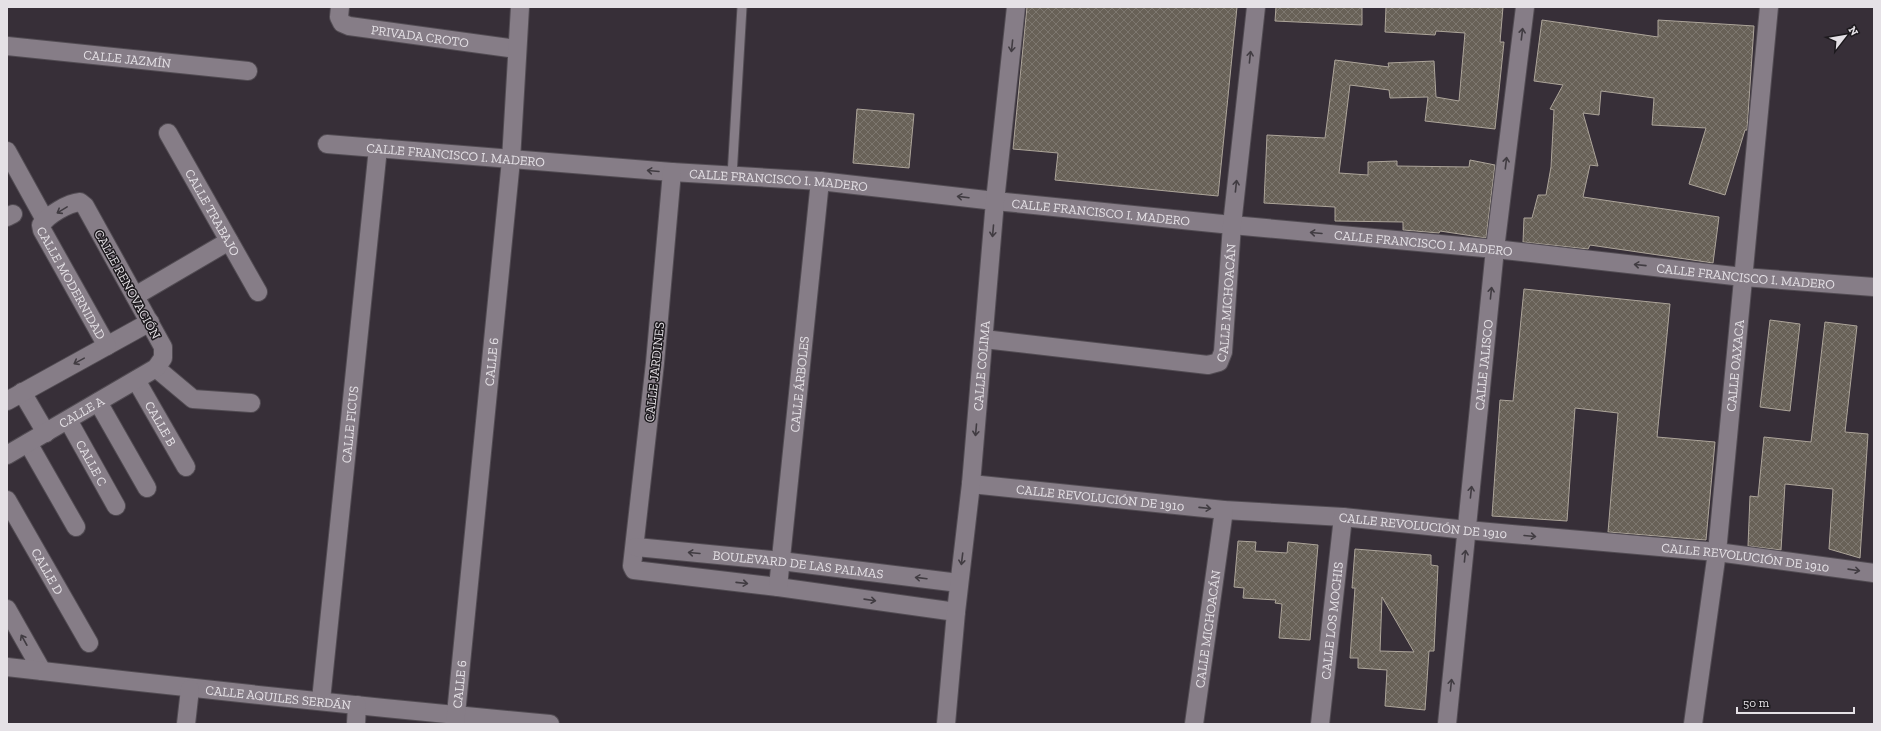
<svg xmlns="http://www.w3.org/2000/svg" width="1881" height="731" font-family="'Zilla Slab',serif">
	<style>
		.building { fill: url(#building-cross-hatch); stroke: #ada59a; fill-rule: evenodd }
		.lines { fill: none; stroke-linecap: round; stroke-linejoin: round }
		.service-casing { stroke: #524c53; stroke-width: 11 }
		.minor-casing { stroke: #524c53; stroke-width: 20 }
		.service { stroke: #867d87; stroke-width: 9 }
		.minor { stroke: #867d87; stroke-width: 18 }
		.oneway { stroke: #413c42 }
		.labels { text-anchor: middle; stroke-width: 3; stroke-linejoin: round; paint-order: stroke }
		.street-label { font-size: 13px; fill: #e5e1e6; stroke: #1c191d }
	</style>
	<defs>
		<pattern id="building-cross-hatch" width="8" height="8" patternUnits="userSpaceOnUse"><rect width="8" height="8" fill="#686157"/><path d="M0 0l8 8M0 8l8-8" fill="none" stroke="#7d776f"/></pattern>
	</defs>
	<rect width="100%" height="100%" fill="#372f38"/>
	<!-- building -->
	<path class="building" d="M1027,7H1237L1218,196L1055,180L1058,153L1013,149Z
		M1276,7H1362V25L1275,21Z
		M1386,7H1503L1500,42H1504L1495,129L1425,121L1428,97L1390,98L1389,90L1350,85L1339,173L1368,175V162L1397,161V166L1469,167L1470,160L1495,165L1486,238L1440,231L1439,233L1403,230V222L1335,221V207L1264,203L1267,135L1325,138L1335,60L1389,67L1388,63L1434,61L1436,97L1459,101L1465,33L1436,31L1435,35L1385,32Z
		M1542,20L1658,37V20L1754,26L1747,130H1745L1725,195L1689,184L1706,128L1652,125L1654,98L1601,91L1599,115L1583,113L1598,166L1590,165L1583,197L1719,217L1713,263L1590,245L1588,249L1523,242L1524,218H1532L1538,195H1546L1551,167L1554,110L1550,109L1563,85L1534,81Z
		M857,109L914,114L909,168L853,163Z
		M1524,289L1670,304L1657,437L1715,442L1706,540L1608,532L1618,413L1575,408L1567,521L1492,516L1500,400L1513,401Z
		M1770,320L1800,324L1790,411L1760,407Z
		M1825,322L1857,326L1845,432L1868,434L1860,558L1829,549L1833,489L1785,484L1781,550L1748,546L1750,496L1758,497L1764,437L1811,442Z
		M1238,541L1256,542L1255,551L1287,553L1288,542L1318,545L1310,640L1279,638L1282,604L1275,603L1276,600L1243,598L1244,588L1234,587Z
		M1355,549L1431,555V565L1438,566L1434,651H1429L1425,710L1385,706L1387,670L1358,668V658H1350L1355,588H1352ZM1382,597L1414,652L1380,651Z"/>
	<g class="lines">
		<defs>
			<path id="service" d="M732,176L742,7"/>
			<g id="minor">
				<path id="s1" d="M340,7L339,17L342,23L349,26L516,49"/>
				<path id="s2" d="M7,46L248,71"/>
				<path id="s3" d="M168,133L258,292"/>
				<path id="s4" d="M327,144L672,172L820,181L995,201L1232,225L1495,249L1743,277L1874,287"/>
				<path d="M7,151L45,220"/>
				<path d="M672,172L655,363L632,566L634,570L778,587L956,612"/>
				<path d="M7,217L13,214"/>
				<path d="M135,296L229,241"/>
				<path id="s5" d="M984,339L1208,365L1219,362L1223,352L1232,225L1256,7"/>
				<path d="M156,368L193,399L251,403"/>
				<path id="s6" d="M136,380L186,467"/>
				<path d="M22,392L46,433"/>
				<path d="M7,401L150,322"/>
				<path d="M98,402L147,488"/>
				<path id="s7" d="M68,420L116,506"/>
				<path d="M28,443L76,527"/>
				<path id="s8" d="M7,455L156,368L163,358V347L85,206L80,202C68,203 48,215 41,225L42,230L107,346"/>
				<path id="s9" d="M971,484L1224,510L1343,517L1467,530L1717,552L1874,573"/>
				<path id="s10" d="M7,500L89,643"/>
				<path id="s11" d="M636,547L781,561L959,583"/>
				<path id="s12" d="M778,587L820,181"/>
				<path d="M7,609L42,671"/>
				<path id="s13" d="M7,667C188,688 368,707 550,724"/>
				<path id="s14" d="M321,700L378,148"/>
				<path d="M186,724L190,689"/>
				<path d="M356,724L357,705"/>
				<path id="s15" d="M455,724L511,160L520,7"/>
				<path id="s16" d="M946,724L956,612L971,484L995,201L1016,7"/>
				<path id="s17" d="M1194,724L1224,510"/>
				<path id="s18" d="M1320,724L1343,517"/>
				<path id="s19" d="M1447,724L1495,249L1525,7"/>
				<path id="s20" d="M1693,724L1717,552L1769,7"/>
			</g>
		</defs>
		<!-- service casing -->
		<use href="#service" class="service-casing"/>
		<!-- minor casing -->
		<use href="#minor" class="minor-casing"/>
		<!-- service -->
		<use href="#service" class="service"/>
		<!-- minor -->
		<use href="#minor" class="minor"/>
	</g>
	<!-- one-way arrows -->
	<defs><path id="oneway-shaft" d="M-6 0H5M1.5-3L5.5 0L1.5 3" fill="none" stroke-width="1.6" stroke-linecap="round" stroke-linejoin="round"/></defs>
	<g class="oneway">
		<use href="#oneway-shaft" transform="translate(1522 34) rotate(-83)"/>
		<use href="#oneway-shaft" transform="translate(1012 46) rotate(96)"/>
		<use href="#oneway-shaft" transform="translate(1250 57) rotate(-84)"/>
		<use href="#oneway-shaft" transform="translate(1506 163) rotate(-83)"/>
		<use href="#oneway-shaft" transform="translate(653 171) rotate(-175)"/>
		<use href="#oneway-shaft" transform="translate(1236 186) rotate(-84)"/>
		<use href="#oneway-shaft" transform="translate(963 197) rotate(-173)"/>
		<use href="#oneway-shaft" transform="translate(62 210) rotate(149)"/>
		<use href="#oneway-shaft" transform="translate(993 231) rotate(95)"/>
		<use href="#oneway-shaft" transform="translate(1316 233) rotate(-175)"/>
		<use href="#oneway-shaft" transform="translate(1640 265) rotate(-174)"/>
		<use href="#oneway-shaft" transform="translate(1491 293) rotate(-84)"/>
		<use href="#oneway-shaft" transform="translate(79 361) rotate(151)"/>
		<use href="#oneway-shaft" transform="translate(976 430) rotate(95)"/>
		<use href="#oneway-shaft" transform="translate(1471 492) rotate(-84)"/>
		<use href="#oneway-shaft" transform="translate(1205 508) rotate(6)"/>
		<use href="#oneway-shaft" transform="translate(1530 536) rotate(5)"/>
		<use href="#oneway-shaft" transform="translate(694 553) rotate(-175)"/>
		<use href="#oneway-shaft" transform="translate(1465 556) rotate(-84)"/>
		<use href="#oneway-shaft" transform="translate(962 559) rotate(97)"/>
		<use href="#oneway-shaft" transform="translate(1854 570) rotate(8)"/>
		<use href="#oneway-shaft" transform="translate(921 578) rotate(-173)"/>
		<use href="#oneway-shaft" transform="translate(742 583) rotate(6)"/>
		<use href="#oneway-shaft" transform="translate(870 600) rotate(8)"/>
		<use href="#oneway-shaft" transform="translate(24 640) rotate(-119)"/>
		<use href="#oneway-shaft" transform="translate(1451 685) rotate(-84)"/>
	</g>
	<g class="labels">
		<!-- street labels -->
		<g class="street-label">
			<text dy="5" stroke="none"><textPath href="#s1" startOffset="96">PRIVADA CROTO</textPath></text>
			<text dy="5" stroke="none"><textPath href="#s2" startOffset="121">CALLE JAZMÍN</textPath></text>
			<text dy="5" stroke="none"><textPath href="#s4" startOffset="129">CALLE FRANCISCO I. MADERO</textPath></text>
			<text dy="5" stroke="none"><textPath href="#s4" startOffset="453">CALLE FRANCISCO I. MADERO</textPath></text>
			<text dy="5" stroke="none"><textPath href="#s3" startOffset="91">CALLE TRABAJO</textPath></text>
			<text dy="5" stroke="none"><textPath href="#s4" startOffset="777">CALLE FRANCISCO I. MADERO</textPath></text>
			<text dy="5" stroke="none"><textPath href="#s4" startOffset="1101">CALLE FRANCISCO I. MADERO</textPath></text>
			<text dy="5" stroke="none"><textPath href="#s4" startOffset="1425">CALLE FRANCISCO I. MADERO</textPath></text>
			<text dy="5" stroke="none"><textPath href="#s8" startOffset="475">CALLE MODERNIDAD</textPath></text>
			<text transform="translate(128 284) rotate(61)" y="5">CALLE RENOVACIÓN</text>
			<text dy="5" stroke="none"><textPath href="#s5" startOffset="297">CALLE MICHOACÁN</textPath></text>
			<text dy="5" stroke="none"><textPath href="#s15" startOffset="364">CALLE 6</textPath></text>
			<text dy="5" stroke="none"><textPath href="#s19" startOffset="361">CALLE JALISCO</textPath></text>
			<text dy="5" stroke="none"><textPath href="#s16" startOffset="360">CALLE COLIMA</textPath></text>
			<text dy="5" stroke="none"><textPath href="#s20" startOffset="361">CALLE OAXACA</textPath></text>
			<text transform="translate(654 372) rotate(-84)" y="5">CALLE JARDINES</text>
			<text dy="5" stroke="none"><textPath href="#s12" startOffset="204">CALLE ÁRBOLES</textPath></text>
			<text dy="5" stroke="none"><textPath href="#s8" startOffset="86">CALLE A</textPath></text>
			<text dy="5" stroke="none"><textPath href="#s6" startOffset="50">CALLE B</textPath></text>
			<text dy="5" stroke="none"><textPath href="#s14" startOffset="277">CALLE FICUS</textPath></text>
			<text dy="5" stroke="none"><textPath href="#s7" startOffset="49">CALLE C</textPath></text>
			<text dy="5" stroke="none"><textPath href="#s9" startOffset="130">CALLE REVOLUCIÓN DE 1910</textPath></text>
			<text dy="5" stroke="none"><textPath href="#s9" startOffset="454">CALLE REVOLUCIÓN DE 1910</textPath></text>
			<text dy="5" stroke="none"><textPath href="#s9" startOffset="778">CALLE REVOLUCIÓN DE 1910</textPath></text>
			<text dy="5" stroke="none"><textPath href="#s11" startOffset="163">BOULEVARD DE LAS PALMAS</textPath></text>
			<text dy="5" stroke="none"><textPath href="#s10" startOffset="82">CALLE D</textPath></text>
			<text dy="5" stroke="none"><textPath href="#s18" startOffset="104">CALLE LOS MOCHIS</textPath></text>
			<text dy="5" stroke="none"><textPath href="#s17" startOffset="96">CALLE MICHOACÁN</textPath></text>
			<text dy="5" stroke="none"><textPath href="#s15" startOffset="40">CALLE 6</textPath></text>
			<text dy="5" stroke="none"><textPath href="#s13" startOffset="273">CALLE AQUILES SERDÁN</textPath></text>
		</g>
	</g>
	<!-- border -->
	<rect width="1881" height="731" fill="none" stroke="#e5e1e6" stroke-width="16"/>
	<!-- north arrow -->
	<g transform="translate(1845 36) rotate(59)" stroke="#1c191d" stroke-width="3" paint-order="stroke">
	<path d="M0-3L7 15L0 10L-7 15Z" fill="#e5e1e6"/>
	<text y="-6" font-size="11" font-weight="bold" text-anchor="middle" fill="#e5e1e6">N</text>
	</g>
	<!-- scale -->
	<path d="M1737 707v6h117v-6" fill="none" stroke="#e5e1e6" stroke-width="2"/>
	<text x="1743" y="707" font-size="12" fill="#e5e1e6" stroke="#1c191d" stroke-width="3" paint-order="stroke">50 m</text>
</svg>
